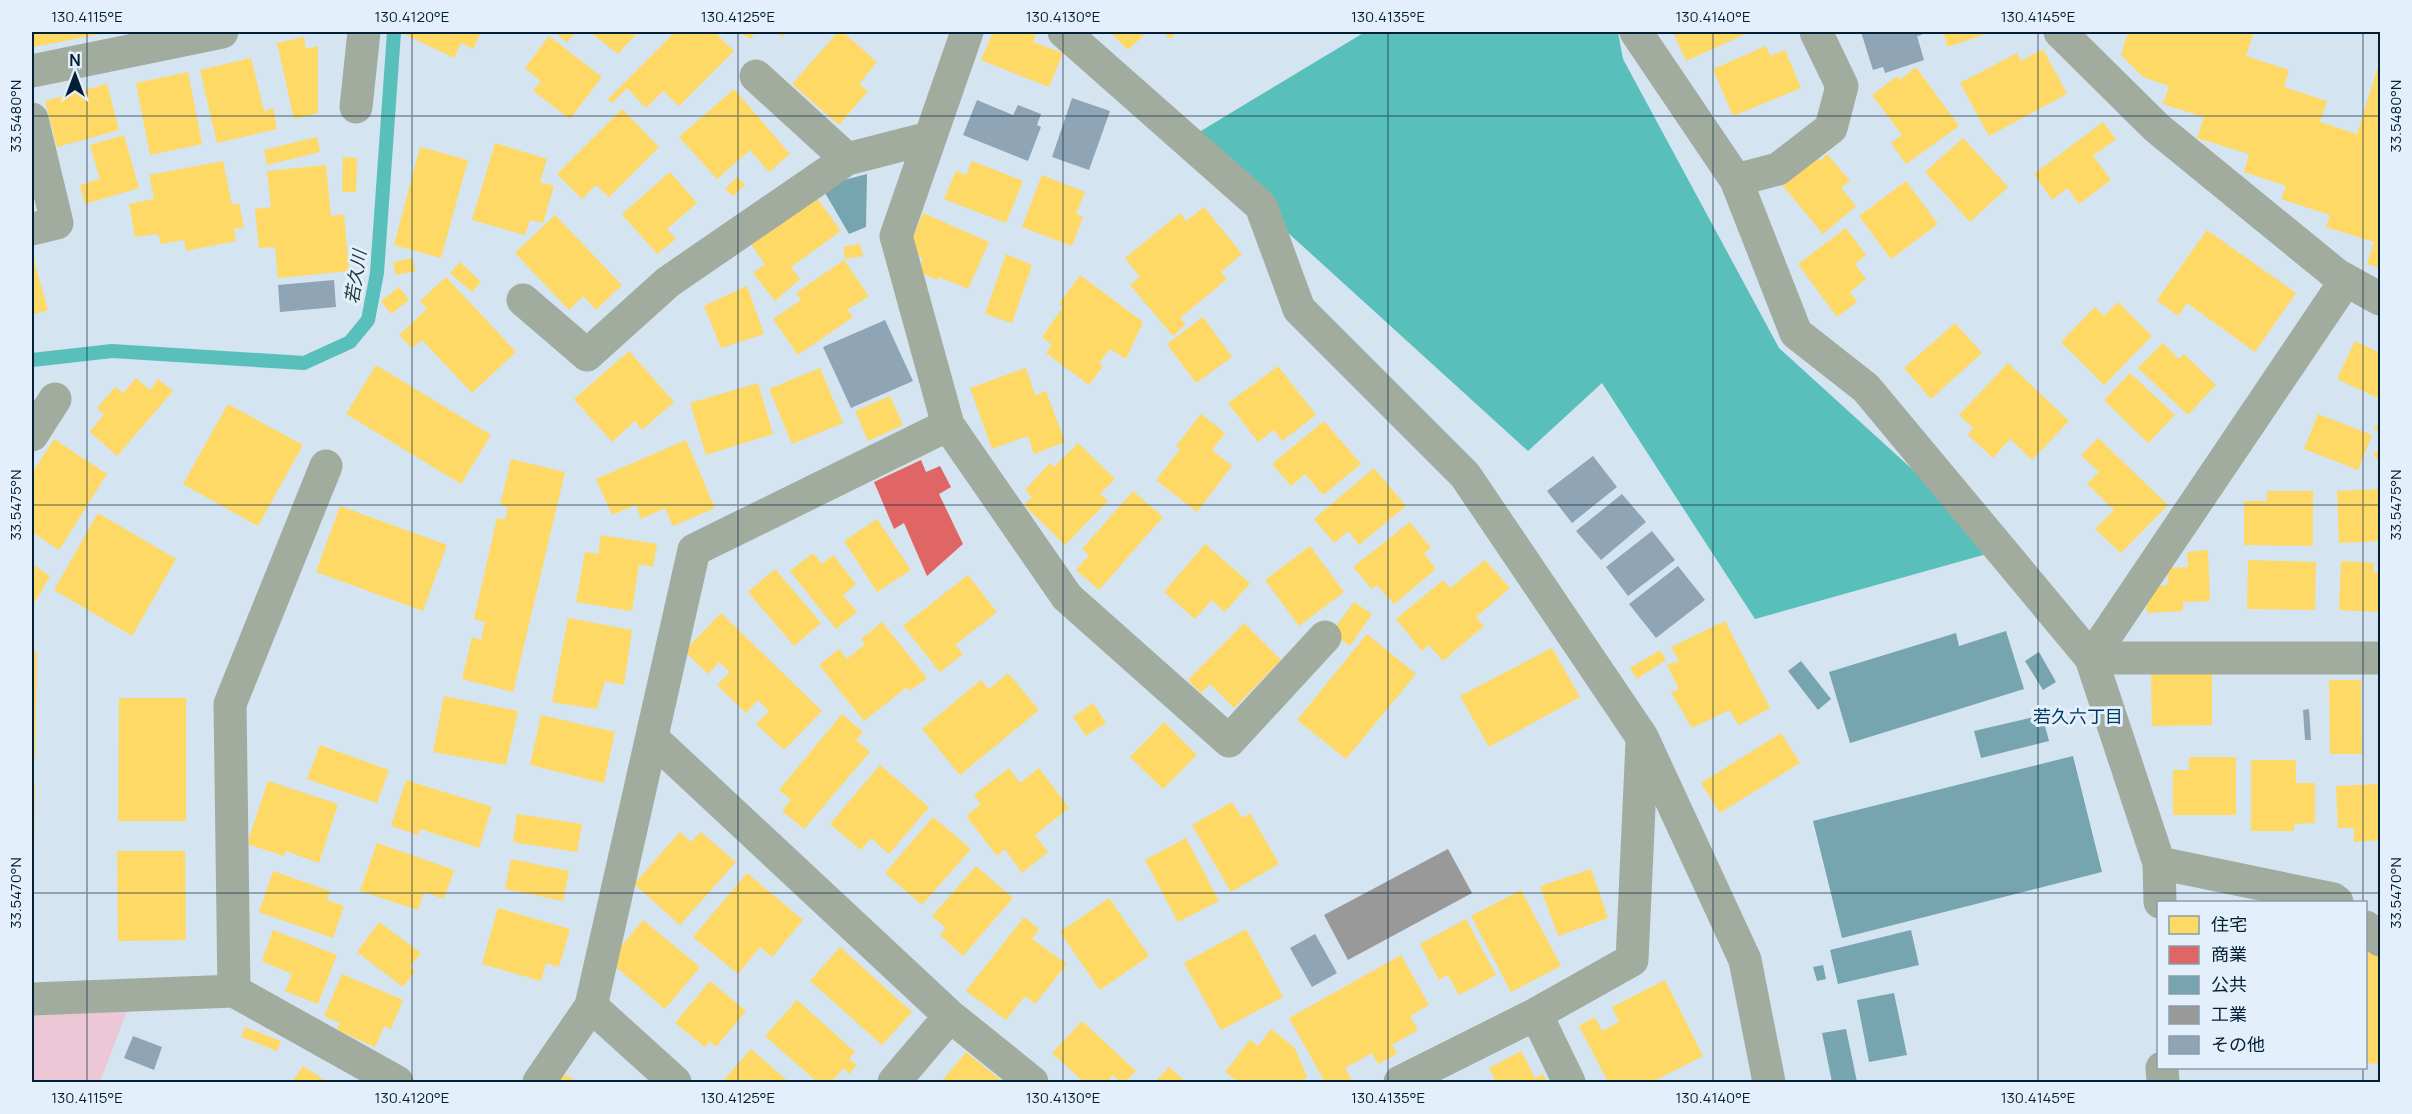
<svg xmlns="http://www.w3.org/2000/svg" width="2412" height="1114" font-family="Manrope,'Noto Sans JP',sans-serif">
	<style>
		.green { fill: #ecc8d7 }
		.water { fill: #59bfba }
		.homes { fill: #ffd966 }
		.shops { fill: #e06666 }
		.public { fill: #76a5af }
		.industry { fill: #999 }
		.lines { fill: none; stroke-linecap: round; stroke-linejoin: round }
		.stream { stroke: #59bfba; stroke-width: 14 }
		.building { fill: #8fa4b4 }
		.street { stroke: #a1ac9f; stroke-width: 33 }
		.ticks { fill: none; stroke: #031f35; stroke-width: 1.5; stroke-opacity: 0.45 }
		.labels { text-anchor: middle; stroke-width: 6; stroke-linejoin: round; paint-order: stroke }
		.water-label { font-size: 18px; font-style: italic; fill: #1c3834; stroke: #e3f0fc }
		.neighbourhood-label { font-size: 18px; fill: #003a60; stroke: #e3f0fc }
		.neatline { fill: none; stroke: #031f35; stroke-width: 2 }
		.ticks-label { font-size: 15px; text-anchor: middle; fill: #031f35 }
	</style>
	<rect width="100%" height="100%" fill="#d5e4f1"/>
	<!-- green -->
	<path class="green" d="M133,995L100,1082H32V999Z"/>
	<!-- water -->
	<path class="water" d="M1365,32H1618L1623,59L1779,348L2001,550L1755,619L1602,383L1528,451L1186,140Z"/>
	<!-- homes -->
	<path class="homes" d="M32,32H105V33L33,47Z
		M408,32H481L473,49L461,43L454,58L406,35Z
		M554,32H576L567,42Z
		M590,32H638L618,54Z
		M675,32H714L734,51L679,106L663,91L646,108L627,88L612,103L608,99Z
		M738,32H755L751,39Z
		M774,32H786L783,37Z
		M838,32H843L877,62L859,84L868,91L839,125L792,84Z
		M993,32H1037L1033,42L1063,53L1049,87L981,60Z
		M1110,32H1147L1128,50Z
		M1163,32H1177L1170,39Z
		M1673,32H1750L1686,61Z
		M1943,32H1991L1948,47Z
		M2128,32H2219L2227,34V32H2254L2246,56L2289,70L2284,87L2327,101L2320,122L2357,134L2380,60V268L2367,264L2374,242L2326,227L2330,215L2281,199L2286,186L2244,172L2249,154L2197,138L2204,117L2163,104L2169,86L2143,77L2121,55Z
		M549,36L602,77L570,119L533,91L541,81L525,68Z
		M304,37L306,49L318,46V113L294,119L277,43Z
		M1766,46L1770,56L1785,50L1801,88L1733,116L1713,69Z
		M2043,49L2067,94L1989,136L1960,83L2017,53L2021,61Z
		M251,58L264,111L273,108L277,129L217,143L200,70Z
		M1916,67L1959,126L1906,164L1891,143L1902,135L1872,95L1897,76L1900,80Z
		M188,72L202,144L150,155L136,83Z
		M107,84L119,130L57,147L45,101Z
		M734,89L790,154L769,172L750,150L717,179L679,137Z
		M622,109L659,147L609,197L596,185L582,199L557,174Z
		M2103,122L2116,139L2093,156L2111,180L2079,204L2067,188L2052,200L2034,174Z
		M124,135L139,188L85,204L80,185L100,179L90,145Z
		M317,137L320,152L267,165L264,150Z
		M1963,138L2008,187L1970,222L1925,172Z
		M495,143L547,159L540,182L554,186L543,223L530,220L525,235L472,220Z
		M420,147L468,160L441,258L394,245Z
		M1813,152L1820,161L1827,154L1850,181L1841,188L1856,206L1823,234L1778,180Z
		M343,157L357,158L356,192H342Z
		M223,161L232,205L239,203L244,227L234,229L236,241L186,251L184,240L161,244L158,234L135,237L129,204L154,199L149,175Z
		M972,161L1023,181L1006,223L944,199L956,171L966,175Z
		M326,165L331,216L344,214L349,271L278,278L275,247L259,248L255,209L271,207L267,171Z
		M670,172L697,203L667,229L676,239L657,254L622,214Z
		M1042,175L1085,192L1076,214L1083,217L1072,246L1022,227Z
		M737,177L745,185L733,196L725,189Z
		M1906,181L1938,224L1891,259L1859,216Z
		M816,197L841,231L791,267L800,279L775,301L753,273L765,264L751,244Z
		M1204,207L1242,254L1221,272L1227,279L1180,318L1186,324L1173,336L1130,285L1140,277L1125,258L1180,213L1186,221Z
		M923,213L989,242L968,289L939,277L938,280L918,272L923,258L913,254L916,246L910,244Z
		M555,215L622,285L596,310L583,296L569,310L515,253Z
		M1846,228L1866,255L1855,264L1866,279L1850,292L1857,302L1837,317L1798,264Z
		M2207,230L2296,293L2255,352L2187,303L2178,316L2157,300Z
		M860,244L863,256L845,259L843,247Z
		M32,253L48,310L32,315Z
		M1006,254L1032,265L1012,323L985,314Z
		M412,258L416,271L396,275L393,262Z
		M844,260L869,296L847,310L853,317L798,355L773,319L801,300L796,293Z
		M460,262L481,282L472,292L450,273Z
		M1080,275L1143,322L1126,359L1110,349L1099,363L1103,366L1089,385L1046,353L1052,345L1042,337L1063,307L1059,304Z
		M446,277L516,352L472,393L422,340L412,348L399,335L427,309L420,301Z
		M747,286L764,334L721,348L704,306Z
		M399,287L409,300L391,314L381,301Z
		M2118,302L2152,336L2104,385L2061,342L2095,307L2104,316Z
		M1203,317L1232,357L1196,383L1167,344Z
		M1955,323L1982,353L1931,399L1904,368Z
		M2355,341L2380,353V399L2337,379Z
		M2163,343L2179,359L2184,354L2216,385L2188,415L2138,368Z
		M629,351L674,402L642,430L635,421L612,442L574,399Z
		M2008,363L2069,421L2032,460L2010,439L1993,458L1968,435L1973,428L1959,415Z
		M376,365L491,435L461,484L346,414Z
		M1278,366L1316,415L1282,441L1274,430L1258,442L1228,403Z
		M820,368L843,423L792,444L769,389Z
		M1026,368L1035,395L1046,391L1065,442L1034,454L1028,436L992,449L970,388Z
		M2130,373L2175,415L2148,443L2104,400Z
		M136,378L150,390L158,379L173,391L117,456L90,432L104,414L97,408L115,387L123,393Z
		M758,383L773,434L706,455L690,403Z
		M890,396L903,425L868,441L855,411Z
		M228,404L303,445L258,526L183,484Z
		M1201,414L1225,433L1212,450L1232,466L1197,512L1156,480L1180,449L1176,446Z
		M2318,414L2372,435L2358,470L2304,449Z
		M1324,421L1361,464L1323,495L1305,474L1291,486L1272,464Z
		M2380,422V435L2374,427Z
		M2098,438L2168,505L2121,553L2095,529L2114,510L2087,484L2099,472L2081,455Z
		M54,439L107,474L59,550L32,532V473Z
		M686,440L715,508L673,526L665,508L641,519L636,505L612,515L596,479Z
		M1078,443L1115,479L1100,494L1108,501L1065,545L1024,505L1032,497L1025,490L1050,463L1054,467Z
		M2380,448V463L2373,454Z
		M511,459L565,472L513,692L462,679L472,637L481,640L485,622L474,619L497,518L505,520L508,507L500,505Z
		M1374,468L1406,506L1359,545L1348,531L1334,543L1314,519Z
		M2380,489V541L2339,543L2337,491Z
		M1133,491L1163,517L1099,590L1076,570L1089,555L1082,549Z
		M2267,491H2313V546L2244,545V501H2267Z
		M340,506L447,545L423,611L316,572Z
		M98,513L176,559L132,636L54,590Z
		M877,519L911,570L877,592L844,541Z
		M1410,522L1431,548L1424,553L1436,569L1394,604L1377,585L1372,589L1353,567Z
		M601,535L657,544L653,567L639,564L632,611L576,602L585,552L598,554Z
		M1205,544L1250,583L1225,612L1212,600L1195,619L1164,592Z
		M1310,546L1344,592L1299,626L1265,580Z
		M2208,550L2210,601L2183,602V611L2147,613L2146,587L2168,585L2167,568L2188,567L2187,552Z
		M813,553L822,564L833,555L856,584L843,595L857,612L836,629L790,571Z
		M1485,560L1510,588L1476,617L1484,626L1443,661L1429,645L1422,651L1396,619L1443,580L1450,588Z
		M2248,560L2316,562L2315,610L2247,609Z
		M2341,561L2374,563L2373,572L2380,573V612L2339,610Z
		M32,564L50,576L32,607Z
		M775,569L821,623L794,646L748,592Z
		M968,575L997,612L955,645L963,654L940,672L903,626Z
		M1354,602L1372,614L1350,646L1331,633Z
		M721,613L822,711L784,750L756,724L769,711L758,700L746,713L717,685L730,672L719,662L708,674L684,651Z
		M568,618L632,630L624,685L605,681L597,709L552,702Z
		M1725,621L1770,708L1739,725L1729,710L1692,728L1671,692L1679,689L1667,665L1679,661L1671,647Z
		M882,622L927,678L910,691L907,687L864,721L819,665L839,649L847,659L865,644L861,639Z
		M1244,623L1281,660L1234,708L1210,684L1201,693L1188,680Z
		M1367,634L1416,674L1346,759L1297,720Z
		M1552,648L1580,697L1489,747L1460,696Z
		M1660,650L1666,660L1637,679L1630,668Z
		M32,651H37L35,759H32Z
		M2151,670H2212V725L2152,726Z
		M1008,673L1039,710L960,775L922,729L981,680L989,689Z
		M2329,680H2361L2362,754H2330Z
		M444,696L518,711L506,765L433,752Z
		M119,698H186V821H118Z
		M1093,703L1106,723L1086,736L1073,717Z
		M842,714L863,732L856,740L870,752L804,829L782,811L791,800L779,790Z
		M541,715L615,732L604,783L530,765Z
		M1164,722L1197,755L1163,789L1130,757Z
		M1781,733L1800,763L1720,813L1701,783Z
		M320,745L389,770L377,803L307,779Z
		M2189,757H2236V815H2173V770H2189Z
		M2251,760H2296V783H2315V823L2294,824V831H2251Z
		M880,765L929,807L889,854L871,838L861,850L830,824Z
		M1009,768L1020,783L1039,768L1069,808L1035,835L1048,852L1022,873L1005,849L997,856L966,816L981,804L974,795Z
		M406,780L492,807L479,848L420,829L418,835L391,826Z
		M268,781L338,804L319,863L286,851L284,856L247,844Z
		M32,783H35L34,857H32Z
		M2380,784V840L2354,842V828H2338L2336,786Z
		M1232,802L1242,818L1250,813L1279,864L1231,892L1192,825Z
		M517,814L582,824L577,852L513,842Z
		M933,817L971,849L922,905L885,873Z
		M680,832L691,842L701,832L736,862L680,925L634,884Z
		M1186,838L1219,901L1178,922L1145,860Z
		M377,843L454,870L444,899L424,892L418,910L360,891Z
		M117,851H185L186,940L118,941Z
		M511,859L569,871L563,901L505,889Z
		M976,866L1013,898L963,956L940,935L946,928L932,916Z
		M1591,869L1608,918L1558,936L1540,886Z
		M273,871L330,891L327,900L344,906L333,938L259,912Z
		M747,873L803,920L772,957L760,947L738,974L693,937Z
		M1521,890L1561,966L1511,992L1471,916Z
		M1109,898L1149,956L1100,990L1060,932Z
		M498,908L570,929L559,967L546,963L541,981L482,964Z
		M1024,917L1039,929L1032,939L1067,964L1035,1004L1025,996L1006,1020L966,991Z
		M1466,919L1496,975L1459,995L1448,975L1439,980L1420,944Z
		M643,920L700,967L665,1009L609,961Z
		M379,922L421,953L410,967L415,971L403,987L357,952Z
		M1246,929L1283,997L1221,1030L1184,963Z
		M273,930L337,955L318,1004L285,991L292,974L262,961Z
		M2366,932L2380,945L2378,1064L2366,1063Z
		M840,947L912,1012L882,1045L810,981Z
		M1401,955L1429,1005L1410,1016L1418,1030L1392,1045L1397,1054L1378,1064L1372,1053L1345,1068L1353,1082H1325L1289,1018Z
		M342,974L403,1000L391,1029L384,1026L375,1047L337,1030L340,1023L324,1016Z
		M1665,980L1703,1056L1652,1082H1608L1579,1026L1595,1017L1602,1031L1619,1022L1612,1007Z
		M710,981L746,1011L716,1047L710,1041L705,1047L675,1023Z
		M797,1000L855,1052L849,1059L857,1065L849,1074L844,1068L831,1082H817L765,1036Z
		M1082,1021L1136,1071L1125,1082H1121L1113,1075L1107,1082H1084L1052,1053Z
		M245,1027L281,1041L277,1051L241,1037Z
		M1271,1029L1294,1047L1307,1076L1303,1082H1239L1225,1072L1250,1040L1258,1046Z
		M751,1049L789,1082H722Z
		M1521,1051L1535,1078L1543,1074L1547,1082H1496L1489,1068Z
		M966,1052L1003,1082H941Z
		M303,1066L328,1082H292Z
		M1169,1067L1186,1082H1155Z
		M559,1071L578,1082H552Z"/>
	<!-- shops -->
	<path class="shops" d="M921,460L926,472L940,466L951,487L939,494L963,544L927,576L904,523L894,529L874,482Z"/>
	<!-- public -->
	<path class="public" d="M867,174L866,227L849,234L821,186Z
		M2006,631L2024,689L1850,743L1829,672L1956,633L1959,646Z
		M2039,652L2056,682L2043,690L2025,661Z
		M1801,661L1831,699L1818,710L1788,671Z
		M2042,715L2049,741L1981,758L1974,731Z
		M2073,756L2102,872L1842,938L1813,821Z
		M1911,930L1919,965L1838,984L1830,950Z
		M1823,965L1826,979L1817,981L1813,967Z
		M1894,993L1907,1055L1869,1062L1857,1000Z
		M1846,1029L1857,1082H1832L1822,1033Z"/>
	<!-- industry -->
	<path class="industry" d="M1448,849L1472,893L1348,960L1324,915Z"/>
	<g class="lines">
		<!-- stream -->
		<path class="stream" d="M32,360L112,351L304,363L350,342L368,320L377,273L394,32"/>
	</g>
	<!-- building -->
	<path class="building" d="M1861,32H1921L1922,35L1917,36L1924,60L1885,73L1883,67L1873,70Z
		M1072,98L1110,111L1089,170L1052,157Z
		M977,100L1013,115L1018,105L1041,114L1037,125L1041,127L1028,161L963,135Z
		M334,280L336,307L280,312L278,285Z
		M885,320L913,381L851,408L823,347Z
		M1593,456L1617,487L1572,523L1547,491Z
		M1622,494L1646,522L1601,560L1576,531Z
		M1652,531L1675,560L1628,596L1606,567Z
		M1678,566L1705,600L1656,638L1629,604Z
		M2309,709L2311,740H2305L2303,710Z
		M1315,934L1337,973L1312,987L1290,948Z
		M133,1036L162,1047L154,1070L124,1058Z"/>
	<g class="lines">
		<!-- street -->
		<path class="street" d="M1064,32L1261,206L1299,309L1465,475L1642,737L1745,960L1769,1082
			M1636,32L1736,180L1796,333L1866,388L2091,658L2159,863L2333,899L2337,902
			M2060,32L2157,128L2337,275L2380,299
			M32,71L222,32
			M756,76L847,159L929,138
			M356,107L364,32
			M32,119L57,223L32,229
			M1736,180L1778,169L1831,128L1842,86L1816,32
			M2346,280L2091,658H2380
			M523,300L587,355L668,282L847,159
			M948,425L1067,597L1229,741L1325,637
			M32,435L55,399
			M326,466L230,704L234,991L397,1082
			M652,738L950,1016L1032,1082
			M2159,863L2160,902
			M2366,927L2380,940
			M32,999L234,991
			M591,1006L675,1082
			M2162,1068L2163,1082
			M539,1082L591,1006L694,550L948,425L896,236L967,32
			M894,1082L950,1016
			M1400,1082L1536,1014
			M1569,1082L1536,1014L1632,960L1642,742"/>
	</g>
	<!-- ticks -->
	<path class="ticks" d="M87,32V1082M412,32V1082M738,32V1082M1063,32V1082M1388,32V1082M1713,32V1082M2038,32V1082M2363,32V902M32,116H2380M32,505H2380M32,893H2380M2363,1068V1082"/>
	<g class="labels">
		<!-- water labels -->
		<g class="water-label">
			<text transform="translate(356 277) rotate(-81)" y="6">若久川</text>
		</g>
		<!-- neighbourhood labels -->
		<g class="neighbourhood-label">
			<text x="2078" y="723">若久六丁目</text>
		</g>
	</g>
	<!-- border -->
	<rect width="2412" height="1114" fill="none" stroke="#e3f0fc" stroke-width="66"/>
	<!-- legend -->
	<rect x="2157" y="901" width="210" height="168" fill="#e3f0fc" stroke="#899cac" stroke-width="1.5"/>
	<rect x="2169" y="916" width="30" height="18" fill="#ffd966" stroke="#899cac" stroke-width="1.5"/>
	<text x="2211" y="931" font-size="18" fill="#031f35">住宅</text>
	<rect x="2169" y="946" width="30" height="18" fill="#e06666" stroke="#899cac" stroke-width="1.5"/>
	<text x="2211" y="961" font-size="18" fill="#031f35">商業</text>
	<rect x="2169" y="976" width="30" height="18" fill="#76a5af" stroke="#899cac" stroke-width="1.5"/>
	<text x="2211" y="991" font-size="18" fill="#031f35">公共</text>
	<rect x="2169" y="1006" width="30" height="18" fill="#999999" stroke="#899cac" stroke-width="1.5"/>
	<text x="2211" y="1021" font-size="18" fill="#031f35">工業</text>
	<rect x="2169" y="1036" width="30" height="18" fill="#8fa4b4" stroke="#899cac" stroke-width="1.5"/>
	<text x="2211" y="1051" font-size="18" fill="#031f35">その他</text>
	<!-- north arrow -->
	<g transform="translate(75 75)" stroke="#e3f0fc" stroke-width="4.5" paint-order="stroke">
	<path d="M0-4.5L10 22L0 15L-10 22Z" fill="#031f35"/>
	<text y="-9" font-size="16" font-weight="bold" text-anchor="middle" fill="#031f35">N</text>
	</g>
	<rect x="33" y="33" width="2346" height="1048" class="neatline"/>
	<g class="ticks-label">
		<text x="87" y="22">130.4115°E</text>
		<text x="412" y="22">130.4120°E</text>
		<text x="738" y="22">130.4125°E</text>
		<text x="1063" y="22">130.4130°E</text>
		<text x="1388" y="22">130.4135°E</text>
		<text x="1713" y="22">130.4140°E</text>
		<text x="2038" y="22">130.4145°E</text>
		<text transform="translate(16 116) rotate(-90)" y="5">33.5480°N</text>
		<text transform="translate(2396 116) rotate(-90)" y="5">33.5480°N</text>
		<text transform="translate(16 505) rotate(-90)" y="5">33.5475°N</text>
		<text transform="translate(2396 505) rotate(-90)" y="5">33.5475°N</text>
		<text transform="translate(16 893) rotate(-90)" y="5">33.5470°N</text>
		<text transform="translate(2396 893) rotate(-90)" y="5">33.5470°N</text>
		<text x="87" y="1103">130.4115°E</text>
		<text x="412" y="1103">130.4120°E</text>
		<text x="738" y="1103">130.4125°E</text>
		<text x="1063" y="1103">130.4130°E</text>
		<text x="1388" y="1103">130.4135°E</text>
		<text x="1713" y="1103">130.4140°E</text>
		<text x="2038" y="1103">130.4145°E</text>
	</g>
</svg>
